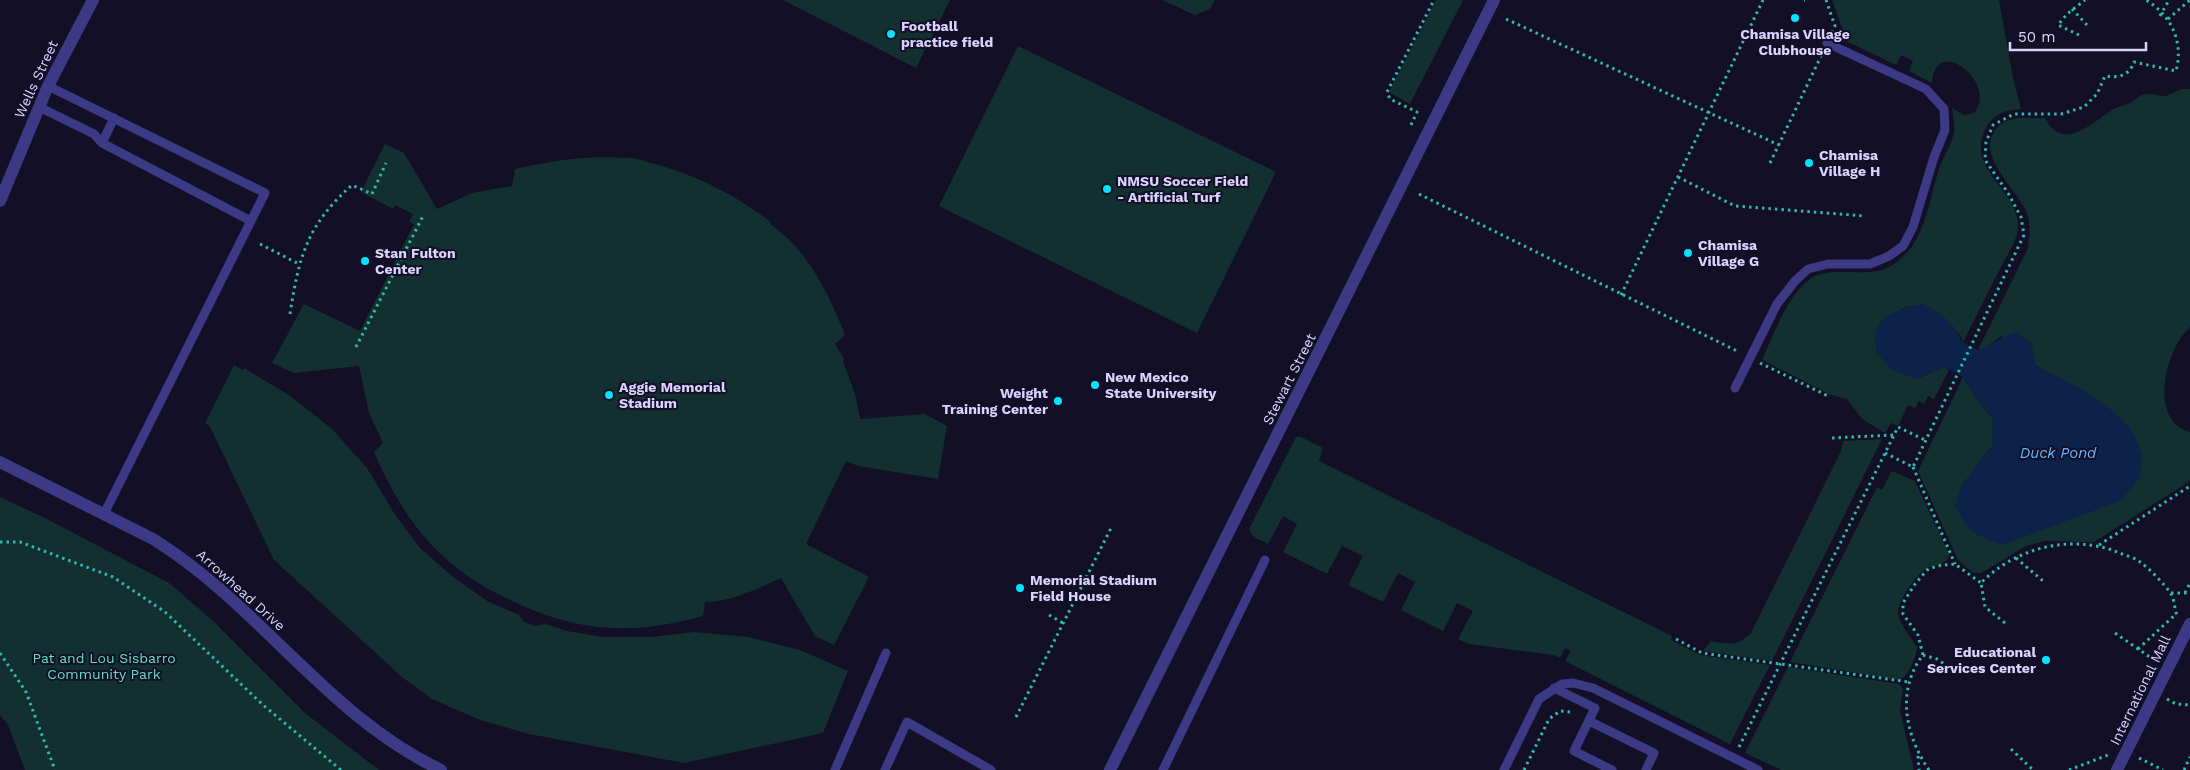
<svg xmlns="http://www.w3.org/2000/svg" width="2190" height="770" font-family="'Work Sans',sans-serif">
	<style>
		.green { fill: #12302f }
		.water { fill: #0c2248 }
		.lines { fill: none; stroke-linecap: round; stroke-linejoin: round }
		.path { stroke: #2fb8b0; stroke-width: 3; stroke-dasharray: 2.5 4; stroke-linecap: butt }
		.service { stroke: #3d3a85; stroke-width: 9 }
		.pedestrian { stroke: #3d3a85; stroke-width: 12 }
		.minor { stroke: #3d3a85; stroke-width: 12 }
		.tertiary { stroke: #3d3a85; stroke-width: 12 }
		.poi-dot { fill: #00e5ff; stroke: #130f26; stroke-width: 2 }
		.labels { text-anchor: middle; stroke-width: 4; stroke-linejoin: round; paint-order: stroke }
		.poi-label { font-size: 14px; font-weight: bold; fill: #d9d4ff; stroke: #130f26; text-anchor: start }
		.street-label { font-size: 14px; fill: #d9d4ff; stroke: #130f26 }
		.park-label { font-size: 14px; fill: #5fe0c0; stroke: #130f26 }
		.water-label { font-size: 15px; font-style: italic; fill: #62b6ff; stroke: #130f26 }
	</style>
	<rect width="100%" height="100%" fill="#130f26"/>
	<!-- green -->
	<path class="green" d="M783,0H950L916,68Z
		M1162,0H1215L1210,9L1195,15Z
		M1436,0H1463L1410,104L1389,92Z
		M1832,0H1999L2013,78L2021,109C2006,110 1993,114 1986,128C1964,171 2019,187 2018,228C2017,241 2007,255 2001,267C1988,292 1976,317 1963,342L1959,333L1907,306L1880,322L1917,379L1944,367L1949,370L1934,399L1928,396L1924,404L1919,401L1915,408L1908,405L1898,426L1891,423L1885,433L1862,419L1847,399L1831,395L1762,360C1774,334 1786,297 1810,279C1828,266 1863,277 1885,269C1895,265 1907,254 1913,245C1928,222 1931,192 1940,166C1944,155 1953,143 1954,131C1955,124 1953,115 1952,108L1964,115L1974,113C1999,84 1935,32 1932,83L1909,71L1913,61L1901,55L1896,65L1838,37L1842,28Z
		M1018,46L1276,172L1197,333L939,206Z
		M2183,89H2190V327C2166,348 2147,420 2190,432V481L2094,542L2045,541L2026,546L1981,573H1973L1958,560L1918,471L1963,377L1973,394L1993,419L1992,446L1961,487L2135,436C2108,400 2074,387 2037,366C2024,358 2012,346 2001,336L1987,347L1978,350L2028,248C2029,236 2031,225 2027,213C2018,191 1981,160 1992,136C2001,114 2024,118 2045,118C2064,154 2093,121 2114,109C2119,106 2126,105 2132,102C2135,100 2138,97 2142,95C2150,92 2157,96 2165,96C2170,95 2177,90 2183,89Z
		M385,144L404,153L437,209L472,193L512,186L515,169C553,160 590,155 629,158C637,158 644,161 651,163C695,174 735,195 771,222L770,224C807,249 829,294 845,335L835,344L844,359L843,361L856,397L860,419L925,414L947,426L938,479L858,466L846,461L806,544L869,577L834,645L815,636L781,578C757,589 732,602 705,602L703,616C632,636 575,632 508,599C478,585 452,567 429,542C405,516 388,484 374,452L383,443L369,413L359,366L294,373L272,363L304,304L360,331L414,224L409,222L413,214L395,205L393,209L361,192Z
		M234,365L243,370L244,368L289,395L332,429L367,468L394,513L419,547L452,576L487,601L519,615L524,622L535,626L545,624L567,631L604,637H651L694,632L748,637L800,650L848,671L823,733L684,763L529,734L480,720L432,699L402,677L274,560L210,427L205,423Z
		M1296,437H1301L1323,448L1319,461L1672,636L1671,640L1700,655L1770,665L1730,744L1565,661L1571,651L1565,648L1560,658L1553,655L1469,644L1458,639L1473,611L1457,603L1443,631L1401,610L1415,582L1398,573L1383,602L1348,585L1363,556L1342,546L1327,574L1283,552L1297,524L1283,516L1268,544C1261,540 1251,538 1249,529Z
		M1882,439L1772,661L1703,651L1711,641C1727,644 1738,647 1751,633L1841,451L1843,441Z
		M1891,472H1894L1915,481L1949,554C1947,567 1933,563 1924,570C1916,576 1897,602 1898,612C1899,624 1911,637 1917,647C1917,656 1908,676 1900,680L1790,662L1877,487L1882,490Z
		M0,497L45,518L169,583L211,619L305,713L379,770H25L8,725L0,715Z
		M1788,667L1899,684L1903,689L1900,711L1914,770H1781L1745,753Z"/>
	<!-- water -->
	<path class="water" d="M1923,304C1939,313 1956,323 1961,341L1978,350C1992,346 1999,337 2016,332L2032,344L2035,365L2092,395L2123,420L2135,436L2142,456L2140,478L2120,501L2002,545C1972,533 1969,534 1955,505L1961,487L1992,446L1993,419L1973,394L1963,377L1944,367L1917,379L1892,370L1876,352C1876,346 1875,338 1876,332C1880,314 1907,306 1923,304Z"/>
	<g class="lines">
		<!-- path -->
		<path class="path" d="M1804,0H1805
			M1826,0L1835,26L1832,32
			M2072,9L2087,25
			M2160,16L2169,0
			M1506,19L1779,145
			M2168,19L2190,0
			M2079,35L2058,25L2067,14L2085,0
			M1411,125L1417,112L1390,99L1387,92L1434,0
			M1770,163L1822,54
			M1678,177L1735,206L1864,216
			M1419,194L1739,352
			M260,244L299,264
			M1621,295L1763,0
			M290,314C299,256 307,225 352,185L372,194L386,163
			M356,347L424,214
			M1760,363L1828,396
			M1832,438L1894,435
			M1885,453L1913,467L2024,235L2021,217L2008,193L1985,160L1986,142L1993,125L2014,114H2061L2084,107L2097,94L2105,76C2118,78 2129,76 2134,62L2176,71C2184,42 2171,15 2146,0
			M1913,467L1955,564
			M0,542H20L113,577L165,612L263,705L341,770
			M2099,545L2190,486
			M2016,558L2043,581
			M2171,593H2190
			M2185,593L2190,583
			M1049,615L1063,623
			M2005,623L1985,607L1981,583C2017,546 2075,533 2122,554C2128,556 2135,558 2140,562C2150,569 2162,582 2170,592C2175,599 2174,610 2178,618
			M2115,633L2157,662
			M1676,639L1702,653L1909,682
			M2138,649L2176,614
			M0,653L26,692L55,770
			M1923,655L1937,659L1954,671
			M2167,699L2176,704L2190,705
			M1016,717L1111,528
			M1739,747L1898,427L1925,440
			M2011,749L2033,770
			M1918,756L1919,770
			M2139,758L2163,770
			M1524,770L1549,719L1560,711L1570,712
			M1929,770C1905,735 1896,690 1923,655L1918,635L1903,614V603L1915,584L1927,570L1937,566L1955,564L1981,583
			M2069,770L2108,755
			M2184,770L2190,757"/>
		<!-- service -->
		<path class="service" d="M48,86L265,193L104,514
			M39,107L94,134L102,143L251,221
			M102,143L114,118
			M1735,388L1777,304L1795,281L1808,269L1828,264H1870L1889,256L1903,246L1913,227L1934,157L1945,130L1944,109L1926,89L1827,43
			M1554,688L1595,708L1574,751L1612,770
			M1589,721L1654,753L1646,770
			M835,770L886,653
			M885,770L907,722L991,770
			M1163,770L1265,560
			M1504,770L1539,699L1562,684L1573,683L1593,688L1758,770"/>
		<!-- pedestrian -->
		<path class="pedestrian" d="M2117,770L2190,624"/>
		<!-- minor -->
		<path class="minor" d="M0,462L153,539C261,606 326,715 441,770"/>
		<!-- tertiary -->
		<path class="tertiary" d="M0,201L48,86L93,0
			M1110,770L1494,0"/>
	</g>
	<!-- markers -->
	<g class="poi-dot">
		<circle cx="1795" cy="18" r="5"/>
		<circle cx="891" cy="34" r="5"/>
		<circle cx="1809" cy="163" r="5"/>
		<circle cx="1107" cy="189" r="5"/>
		<circle cx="1688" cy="253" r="5"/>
		<circle cx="365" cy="261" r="5"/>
		<circle cx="1095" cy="385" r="5"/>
		<circle cx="609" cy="395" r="5"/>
		<circle cx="1058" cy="401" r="5"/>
		<circle cx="1020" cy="588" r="5"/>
		<circle cx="2046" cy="660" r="5"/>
	</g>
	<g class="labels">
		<!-- poi labels -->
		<g class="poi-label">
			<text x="901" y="31">Football<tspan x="901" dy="16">practice field</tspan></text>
			<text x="1795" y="39" text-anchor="middle">Chamisa Village<tspan x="1795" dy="16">Clubhouse</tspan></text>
			<text x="1819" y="160">Chamisa<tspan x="1819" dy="16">Village H</tspan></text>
			<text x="1117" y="186">NMSU Soccer Field<tspan x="1117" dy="16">- Artificial Turf</tspan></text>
			<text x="1698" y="250">Chamisa<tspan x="1698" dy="16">Village G</tspan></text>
			<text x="375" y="258">Stan Fulton<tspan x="375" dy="16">Center</tspan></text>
			<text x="1105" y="382">New Mexico<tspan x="1105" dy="16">State University</tspan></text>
			<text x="619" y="392">Aggie Memorial<tspan x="619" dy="16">Stadium</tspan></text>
			<text x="1048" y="398" text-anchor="end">Weight<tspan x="1048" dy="16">Training Center</tspan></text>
			<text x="1030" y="585">Memorial Stadium<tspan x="1030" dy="16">Field House</tspan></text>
			<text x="2036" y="657" text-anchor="end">Educational<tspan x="2036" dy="16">Services Center</tspan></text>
		</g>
		<!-- street labels -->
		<g class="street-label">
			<text transform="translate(36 79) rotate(-65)" y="5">Wells Street</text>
			<text transform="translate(1289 379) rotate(-63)" y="5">Stewart Street</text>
			<text transform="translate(241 590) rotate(42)" y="5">Arrowhead Drive</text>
			<text transform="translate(2140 690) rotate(-64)" y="5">International Mall</text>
		</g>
		<!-- park labels -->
		<g class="park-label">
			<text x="104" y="663">Pat and Lou Sisbarro<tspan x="104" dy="16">Community Park</tspan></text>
		</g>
		<!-- water labels -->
		<g class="water-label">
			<text x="2058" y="458">Duck Pond</text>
		</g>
	</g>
	<!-- scale -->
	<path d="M2010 42v8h136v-8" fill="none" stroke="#d9d4ff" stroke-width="2.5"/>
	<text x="2018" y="42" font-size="15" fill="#d9d4ff" stroke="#130f26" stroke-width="4" paint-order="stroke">50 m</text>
</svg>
